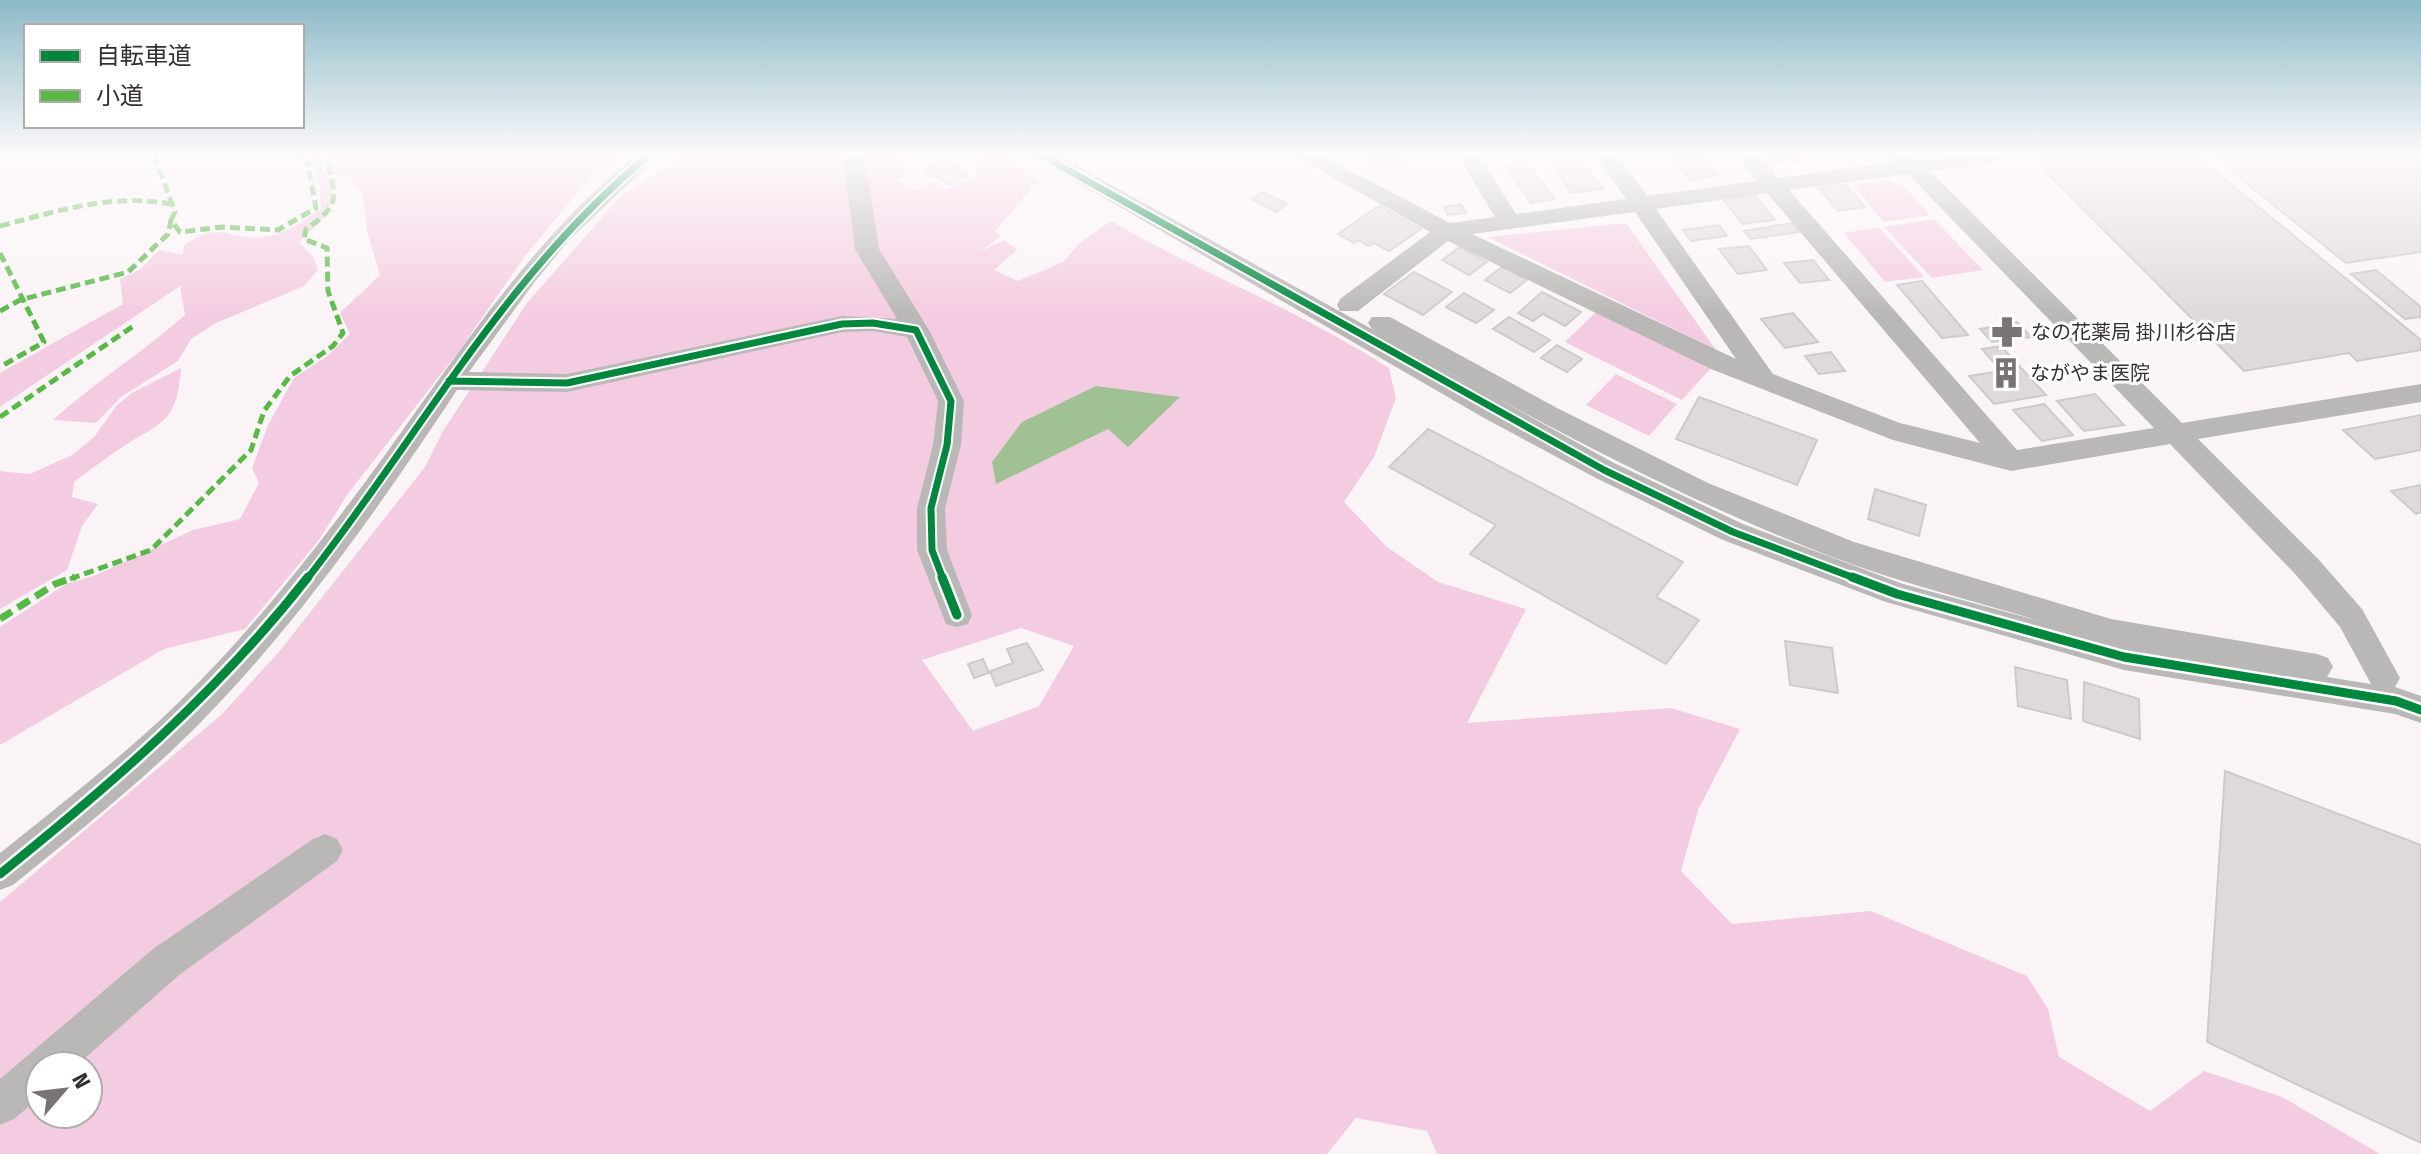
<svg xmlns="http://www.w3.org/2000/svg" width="2421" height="1154" font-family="'Fira Sans Condensed','Noto Sans JP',sans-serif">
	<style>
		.green { fill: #f4cce1; fill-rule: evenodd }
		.water { fill: #9fc194 }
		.building { fill: #e0d9dc; stroke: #d0c9cc; stroke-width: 2 }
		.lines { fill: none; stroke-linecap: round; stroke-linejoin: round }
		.minor { fill: #b9b8b7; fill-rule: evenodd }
		.quiet-far1 { stroke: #58b947; stroke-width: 5; stroke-dasharray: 10 5; stroke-linecap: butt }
		.quiet { stroke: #58b947; stroke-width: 7; stroke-dasharray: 14 7; stroke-linecap: butt }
		.cycleway-far1-casing { stroke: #fff; stroke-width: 11 }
		.cycleway-casing { stroke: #fff; stroke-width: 14 }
		.cycleway-far1 { stroke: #00873e; stroke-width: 7 }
		.cycleway { stroke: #00873e; stroke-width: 9 }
		.labels { text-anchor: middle; stroke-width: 6; stroke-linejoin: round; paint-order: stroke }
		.poi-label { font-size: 20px; fill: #352d31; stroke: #fff; text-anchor: start }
	</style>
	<rect width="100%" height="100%" fill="#fbf4f7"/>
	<!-- green -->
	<path class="green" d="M309,155L322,159V174L331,177C340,210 321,220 299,242L314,258L318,270L304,286L216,323L191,339L178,361L121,397L96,423L53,420C95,382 142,353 185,315L180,286L0,407V373L123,304L120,279L141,269L159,250L183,255L184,245C224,219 226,241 263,237C284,235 303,221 321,209L320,187Z
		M325,155H623L592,175L525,256L459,351L347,495L319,540L245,629L164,649L0,745V627L66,584L96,575L193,530L240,519L259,483L252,468L268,425L294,378L327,356L350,334L340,313L380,275L367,231L362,193L348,176L330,173Z
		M684,155H852L859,190L864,155H893L913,168L897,180L916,190L934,182L946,189L975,176L983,155H1000L1038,181L995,231L1000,237L979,252L1004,240L1017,250L994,270L1018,281L1063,262L1080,243L1111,221C1202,274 1301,311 1389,368L1396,398L1374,457L1344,502L1387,547L1438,582L1526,609L1467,723L1671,708L1740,729L1698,810L1681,871L1732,924L1871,911L2027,976L2048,1009L2059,1057L2150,1111L2204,1071L2282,1097L2380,1154H1437L1427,1131L1356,1118L1327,1154H0V902L221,715L278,653L425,467L443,431L527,303L621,196ZM1021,628L1074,646L1039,706L973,731L922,660ZM40,1066H88V1114H40Z
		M1888,180L1906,189L1930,215L1883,222L1853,184Z
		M1934,219L1983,270L1932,278L1884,227Z
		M1626,223L1716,350L1488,237Z
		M1879,227L1924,277L1885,282L1844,233Z
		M1596,312L1712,367L1682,400L1565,342Z
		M181,368C177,423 163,421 121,448C105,459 89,470 74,482L72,497L98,504L82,526L67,570L0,609V471L30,474L72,455L94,437L117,405L132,393Z
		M1616,374L1677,404L1649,436L1586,405Z"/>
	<!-- water -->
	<path class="water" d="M1096,386L1180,397L1128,447L1108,429L996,484L992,462L1022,422Z"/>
	<!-- building -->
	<path class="building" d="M1367,155H1398L1405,165L1376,169Z
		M1669,155H1700L1718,175L1690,180Z
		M1763,155H1803L1807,159L1771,164Z
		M2070,155H2195L2421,340V350L2357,361L2349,353L2244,371L2033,159Z
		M2211,155H2410L2421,163V252L2346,263Z
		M945,159L969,175L949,185L925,170Z
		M1582,160L1603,189L1571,193L1552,163Z
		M1529,164L1555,199L1531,203L1506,167Z
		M1846,185L1865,207L1838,211L1819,188Z
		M1263,192L1287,204L1276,212L1252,199Z
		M1756,196L1775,220L1742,224L1724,200Z
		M1461,204L1466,213L1448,215L1444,207Z
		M1379,206L1421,229L1389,251L1374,243L1369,246L1358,240L1354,243L1338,234Z
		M1792,223L1799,232L1751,239L1744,231Z
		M1719,225L1727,236L1691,241L1683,230Z
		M1749,246L1767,270L1738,274L1719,249Z
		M1460,247L1487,262L1469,275L1442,260Z
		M1813,260L1829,280L1800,283L1784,263Z
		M1502,267L1527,280L1510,293L1485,280Z
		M2376,270L2421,307V317L2405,319L2351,274Z
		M1414,272L1452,292L1423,315L1384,294Z
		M1922,281L1968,335L1942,338L1897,285Z
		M1542,292L1581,312L1565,326L1543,314L1533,321L1518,313Z
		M1464,293L1494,310L1476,323L1446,307Z
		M1793,313L1818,342L1785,348L1761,319Z
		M1509,317L1550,340L1534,352L1493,329Z
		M2017,322L2031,337L1992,342L1980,329Z
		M1557,345L1582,359L1567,372L1541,358Z
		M2001,346L2046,395L1994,404L1969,376L2001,371L1982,349Z
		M1831,352L1845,371L1819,374L1805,356Z
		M2095,394L2124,425L2084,431L2057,401Z
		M1699,397L1817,440L1797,485L1676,439Z
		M2044,404L2073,435L2042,441L2013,410Z
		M2421,415V450L2375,459L2343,430Z
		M1428,429L1683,562L1656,597L1699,620L1666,664L1470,554L1496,525L1389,467Z
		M2421,485V512L2416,514L2391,491Z
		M1875,489L1926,505L1919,536L1868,519Z
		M1785,641L1832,648L1838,693L1790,685Z
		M1027,643L1043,670L996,686L990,671L1013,663L1007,649Z
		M983,659L989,673L974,678L968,664Z
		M2015,667L2067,680L2071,719L2018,706Z
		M2084,682L2139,699L2140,739L2083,721Z
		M2225,771L2421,845V1143L2207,1042Z"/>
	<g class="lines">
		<!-- minor -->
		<path class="minor" d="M636,155H660L570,239L533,284L469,372L567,374L842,316L897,319L855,249L843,155H865L879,249L929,330L964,401L961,445L945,508L947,550L972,615L968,624L957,627L946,624L917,550V508L933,445L938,401L907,337L873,331L842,332L567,392L457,390C380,506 299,622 201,722C143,781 77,833 13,885L0,890V853C60,805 121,758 176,705C237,646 291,580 342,513C437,389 513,255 636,155Z
			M1030,155H1057L1614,463L1743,524L1903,584L2040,621C1971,600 1900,583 1832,557C1671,495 1522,413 1372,329L1368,323L1372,317H1390L1557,408L1708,483L1854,542L2111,619L2317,654L2328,658L2333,667L2327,677L2371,684L2340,627L2297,576L2170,444L2011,471L1893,440L1711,369L1448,241L1358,311H1340L1337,305L1340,299L1430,232L1293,155H1320L1450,223L1495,217L1457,155H1479L1516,214L1626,199L1596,155H1618L1647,196L1757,181L1735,155H1758L1778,178L1896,162L1891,155H1914L1918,159L2006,155L1995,162L1930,171L2182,423L2421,384V402L2198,439L2319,560L2362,609L2400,678L2395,687L2421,696V723L2395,714L2124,670L1886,602L1723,540L1594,477L1484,418ZM1908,174L2154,428L2017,450L1789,190ZM1767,193L1980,443L1900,423L1773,374L1656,209ZM1635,212L1736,359L1472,234Z
			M325,834L337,839L343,850L337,861L179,975L76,1066H40V1097L14,1119L0,1125V1079L153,949L313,839Z"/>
		<!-- quiet-far1 -->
		<path class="quiet-far1" d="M154,155L175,212L171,220L180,232L222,227L278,230L316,208L307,161L302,155
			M0,226C58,211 111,193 171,204
			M0,253L44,342L0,367
			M0,311L20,300L128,272L168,234L171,220
			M0,417L135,325
			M70,579L151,550L251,450L264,411L290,376L333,346L343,333L328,291L327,248L304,239L306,229C343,204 336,195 325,155"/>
		<!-- quiet -->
		<path class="quiet" d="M0,619L55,584L75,577"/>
		<defs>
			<path id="cycleway-far1" d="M1041,155L1604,470L1733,532L1857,579
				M449,381L567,383L842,324L873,323L916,330L951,401L947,445L931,508L932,550L943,579
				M307,579C421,434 505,274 649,155"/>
			<path id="cycleway" d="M942,577L957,615
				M1852,577L1897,594L2124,657L2396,701L2421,710
				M0,874C114,782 217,693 308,577"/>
		</defs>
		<!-- cycleway-far1 casing -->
		<use href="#cycleway-far1" class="cycleway-far1-casing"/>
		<!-- cycleway casing -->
		<use href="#cycleway" class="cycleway-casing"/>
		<!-- cycleway-far1 -->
		<use href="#cycleway-far1" class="cycleway-far1"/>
		<!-- cycleway -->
		<use href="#cycleway" class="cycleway"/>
	</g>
	<!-- sky -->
	<linearGradient id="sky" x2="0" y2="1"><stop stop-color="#8bb9c6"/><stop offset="0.49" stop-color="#fdfafb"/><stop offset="1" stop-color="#fdfafb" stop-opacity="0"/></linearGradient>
	<rect width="2421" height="316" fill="url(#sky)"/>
	<!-- icons -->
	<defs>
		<symbol id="pharmacy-bare" viewBox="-9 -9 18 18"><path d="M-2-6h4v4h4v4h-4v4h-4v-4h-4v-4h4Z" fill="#7a7376" stroke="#fff" stroke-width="2.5" paint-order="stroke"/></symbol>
		<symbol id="building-bare" viewBox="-9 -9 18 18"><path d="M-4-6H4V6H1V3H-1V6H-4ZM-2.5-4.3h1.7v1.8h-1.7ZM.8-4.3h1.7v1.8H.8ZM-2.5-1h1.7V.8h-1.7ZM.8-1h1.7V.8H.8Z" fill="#7a7376" stroke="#fff" stroke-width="2.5" paint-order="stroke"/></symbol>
	</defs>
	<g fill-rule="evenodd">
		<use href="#pharmacy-bare" x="1985" y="310" width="44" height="44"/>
		<use href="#building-bare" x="1984" y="351" width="44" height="44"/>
	</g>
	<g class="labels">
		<!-- poi labels -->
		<g class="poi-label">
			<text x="2031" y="339">なの花薬局 掛川杉谷店</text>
			<text x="2030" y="380">ながやま医院</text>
		</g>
	</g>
	<!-- legend -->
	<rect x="24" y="24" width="280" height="104" fill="#ffffff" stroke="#aeabad" stroke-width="2"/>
	<rect x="40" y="50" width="40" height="12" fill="#00873e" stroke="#aeabad" stroke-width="2"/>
	<text x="96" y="64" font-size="24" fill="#352d31">自転車道</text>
	<rect x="40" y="90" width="40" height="12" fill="#58b947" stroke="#aeabad" stroke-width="2"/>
	<text x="96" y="104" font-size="24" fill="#352d31">小道</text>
	<!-- north arrow -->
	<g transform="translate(64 1090) rotate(62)"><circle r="38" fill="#ffffff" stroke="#aeabad" stroke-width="2"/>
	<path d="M0-6L14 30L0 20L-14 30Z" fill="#7a7376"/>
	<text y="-12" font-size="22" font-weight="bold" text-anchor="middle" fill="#352d31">N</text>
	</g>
</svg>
